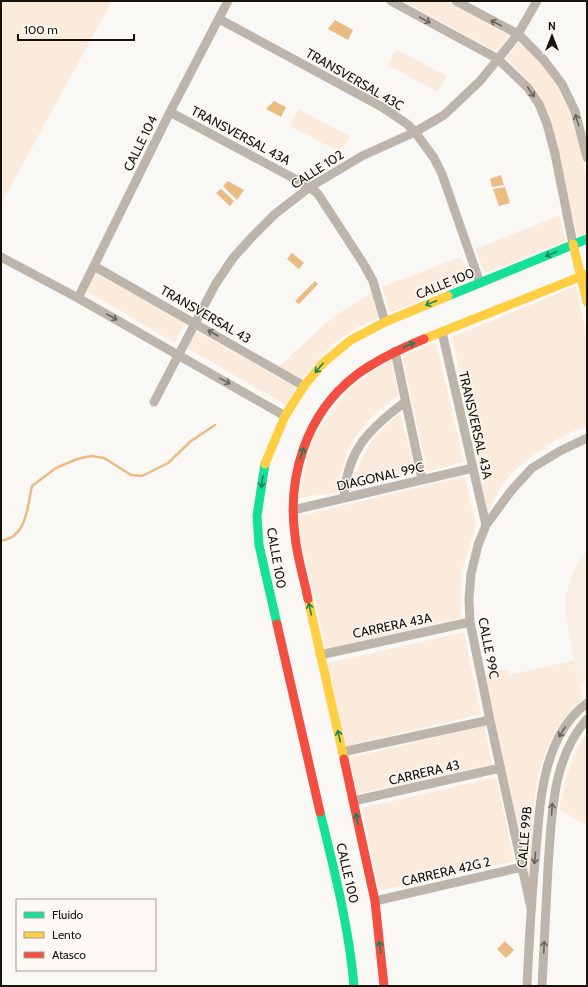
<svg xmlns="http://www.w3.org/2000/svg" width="588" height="987" font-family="Cabin,sans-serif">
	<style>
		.built { fill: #f7eee4 }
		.green { fill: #fbebdc }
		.water { fill: #ebbb84 }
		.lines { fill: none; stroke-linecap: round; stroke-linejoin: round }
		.stream { stroke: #ebbb84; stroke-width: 2.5 }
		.street { stroke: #bdb5ac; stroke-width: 9 }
		.fast { stroke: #16e098; stroke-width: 9 }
		.slow { stroke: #ffcf43; stroke-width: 9 }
		.jam { stroke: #f24e42; stroke-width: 9 }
		.oneway { stroke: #6b645c }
		.oneway2 { stroke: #178359 }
		.labels { text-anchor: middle; stroke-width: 3; stroke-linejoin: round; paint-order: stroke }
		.street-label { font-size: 13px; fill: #19120b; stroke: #fcf8f3 }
	</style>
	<rect width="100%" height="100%" fill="#faf8f5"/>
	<!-- built -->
	<path class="built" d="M587,552V680L581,685L574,660L565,609L566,595L570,579L581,557Z"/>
	<!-- green -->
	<path class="green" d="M1,1H112L1,204Z
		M403,1H446L510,34L497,52Z
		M519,42L540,61L558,86L571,113L587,180V236L578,239L558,152L542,103L532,85L506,58Z
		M396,49L447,76L437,92L388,65Z
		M298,109L350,136L340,152L290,126Z
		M559,216L566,241L485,273L475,249Z
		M461,257L470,280L390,313L382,287Z
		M95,272L185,323L175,343L85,290Z
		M576,286L587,336V427L574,431L556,440L525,461L503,483L488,511L452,337Z
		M373,291L380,317L358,327L333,344L301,379L279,366L333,317Z
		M196,331L296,387L286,405L187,348Z
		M436,342L464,462L427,472L402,356Z
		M391,360L399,395C382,408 365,421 354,439C344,454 341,475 337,492L299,498C303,476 307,456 315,435C318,430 322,425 325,420C341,394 364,375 391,360Z
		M400,413L415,472L352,488C358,467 365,446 381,430C387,424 393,419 400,413Z
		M465,476L476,526L462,571L461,618L326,649L300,537L299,516Z
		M464,632L481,714L346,746L328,663Z
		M574,660L583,698C526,749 534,817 531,887L485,674L508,669L510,675Z
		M484,726L492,764L357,794L349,758Z
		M587,731V825L559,810C565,781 571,756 587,731Z
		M496,777L514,861L379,891L362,808Z"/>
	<!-- water -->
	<path class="water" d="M335,20L353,30L348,40L328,29Z
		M274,101L286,107L281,117L266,109Z
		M501,175L504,185L492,187L490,179Z
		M228,181L244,190L237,200L223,186Z
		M505,187L510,203L499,206L493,189Z
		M221,189L234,201L230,206L216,193Z
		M292,253L304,263L299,269L287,259Z
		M315,281L318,284L299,304L295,301Z
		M505,941L514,950L506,958L497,949Z"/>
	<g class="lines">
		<!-- stream -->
		<path class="stream" d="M1,541C27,537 27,508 32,486L56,468L77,459L91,456L104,458L131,475L142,476L168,463L191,441L215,425"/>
		<!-- street -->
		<path class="street" d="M391,1L498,59L528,88L539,104L547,124L555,154L573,244
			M456,1L518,34L543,59L562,84L575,111L587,158
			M219,19L382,107L407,124L415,132L434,158L442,174L480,283
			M170,112L310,187L318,194L363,263L373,281L385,322
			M1,257L78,298L285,416
			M94,266L304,386
			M78,298L170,112L228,1
			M442,332L486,525
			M395,351L422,479
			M154,402L215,285L233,258L252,237L275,214L310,187L362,156L415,132L444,115L480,81L498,59L518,34L537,1
			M344,498C347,450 369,429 405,402
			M293,510L473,468
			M320,655L470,622
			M342,752L490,720
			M353,801L500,768
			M375,901L522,867
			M531,908L490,720L470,622L469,599L471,574L478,545L486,525L511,491L532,468L560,451L587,438
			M527,986C529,945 531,903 535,862C540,808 540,738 587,703
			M542,986C544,946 546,907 548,867C552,816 551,760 587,719"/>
		<!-- fast -->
		<path class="fast" d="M448,296L587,239
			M265,464L257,516L259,545L277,624
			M320,812C334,869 349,927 354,986"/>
		<!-- slow -->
		<path class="slow" d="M573,244L587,302
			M424,339L587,274
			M265,464L285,416L304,386L323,363L351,340L385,322L448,296
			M308,599L344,759"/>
		<!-- jam -->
		<path class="jam" d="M308,599C304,578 297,557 295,536C287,477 306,414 355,376C376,360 400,349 424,339
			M277,624L320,812
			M344,759L375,901L384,986"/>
	</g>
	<!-- one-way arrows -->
	<defs><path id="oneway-shaft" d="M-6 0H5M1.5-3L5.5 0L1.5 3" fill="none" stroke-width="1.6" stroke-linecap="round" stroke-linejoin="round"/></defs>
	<g class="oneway">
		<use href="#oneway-shaft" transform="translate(425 20) rotate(28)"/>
		<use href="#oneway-shaft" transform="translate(496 23) rotate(-152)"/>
		<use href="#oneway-shaft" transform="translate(531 92) rotate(56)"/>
		<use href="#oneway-shaft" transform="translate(577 120) rotate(-107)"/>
		<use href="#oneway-shaft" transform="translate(112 317) rotate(30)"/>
		<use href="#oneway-shaft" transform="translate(213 333) rotate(-150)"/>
		<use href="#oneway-shaft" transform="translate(225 381) rotate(29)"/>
		<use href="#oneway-shaft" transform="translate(562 732) rotate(122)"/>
		<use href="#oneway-shaft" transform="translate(552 809) rotate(-86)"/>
		<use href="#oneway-shaft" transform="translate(535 858) rotate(95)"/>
		<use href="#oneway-shaft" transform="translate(544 947) rotate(-87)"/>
	</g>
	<g class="oneway2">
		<use href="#oneway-shaft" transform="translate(551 254) rotate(157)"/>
		<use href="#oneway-shaft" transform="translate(431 303) rotate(158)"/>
		<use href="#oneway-shaft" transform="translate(409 345) rotate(-23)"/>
		<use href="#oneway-shaft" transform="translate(319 368) rotate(131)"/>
		<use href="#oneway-shaft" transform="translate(302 453) rotate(-72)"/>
		<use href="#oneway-shaft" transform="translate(262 482) rotate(98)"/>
		<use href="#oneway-shaft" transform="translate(310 609) rotate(-103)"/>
		<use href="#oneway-shaft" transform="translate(339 736) rotate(-103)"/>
		<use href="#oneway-shaft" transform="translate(357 819) rotate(-102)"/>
		<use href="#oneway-shaft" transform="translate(380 947) rotate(-97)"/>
	</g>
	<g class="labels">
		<!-- street labels -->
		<g class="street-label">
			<text transform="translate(355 79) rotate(30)" y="5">TRANSVERSAL 43C</text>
			<text transform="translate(241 135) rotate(28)" y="5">TRANSVERSAL 43A</text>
			<text transform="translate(140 143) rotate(-64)" y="5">CALLE 104</text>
			<text transform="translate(317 169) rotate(-33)" y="5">CALLE 102</text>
			<text transform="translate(445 283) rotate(-22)" y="5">CALLE 100</text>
			<text transform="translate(206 314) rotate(30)" y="5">TRANSVERSAL 43</text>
			<text transform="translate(476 425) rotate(77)" y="5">TRANSVERSAL 43A</text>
			<text transform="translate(380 476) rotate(-13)" y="5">DIAGONAL 99C</text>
			<text transform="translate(277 558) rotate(80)" y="5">CALLE 100</text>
			<text transform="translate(392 625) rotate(-12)" y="5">CARRERA 43A</text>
			<text transform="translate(489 648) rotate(79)" y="5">CALLE 99C</text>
			<text transform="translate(424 772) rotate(-13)" y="5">CARRERA 43</text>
			<text transform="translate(524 837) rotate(-85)" y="5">CALLE 99B</text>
			<text transform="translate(446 871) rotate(-13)" y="5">CARRERA 42G 2</text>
			<text transform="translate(348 873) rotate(77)" y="5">CALLE 100</text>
		</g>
	</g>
	<!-- border -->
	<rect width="588" height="987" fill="none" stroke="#19120b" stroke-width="4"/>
	<!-- legend -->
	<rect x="16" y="899" width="140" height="72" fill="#fcf8f3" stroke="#a19c96"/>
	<rect x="24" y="912" width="20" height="6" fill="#16e098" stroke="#a19c96"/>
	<text x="52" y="919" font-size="12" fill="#19120b">Fluido</text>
	<rect x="24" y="932" width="20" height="6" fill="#ffcf43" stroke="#a19c96"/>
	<text x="52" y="939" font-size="12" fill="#19120b">Lento</text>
	<rect x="24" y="952" width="20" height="6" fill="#f24e42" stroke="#a19c96"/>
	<text x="52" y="959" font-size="12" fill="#19120b">Atasco</text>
	<!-- north arrow -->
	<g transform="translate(552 36)" stroke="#fcf8f3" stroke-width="3" paint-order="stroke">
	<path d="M0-3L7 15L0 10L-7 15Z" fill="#19120b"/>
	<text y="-6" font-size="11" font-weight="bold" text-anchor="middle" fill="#19120b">N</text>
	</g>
	<!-- scale -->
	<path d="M18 34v6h116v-6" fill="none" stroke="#19120b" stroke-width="2"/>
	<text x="24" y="34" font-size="12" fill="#19120b" stroke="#fcf8f3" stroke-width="3" paint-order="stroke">100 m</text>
</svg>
